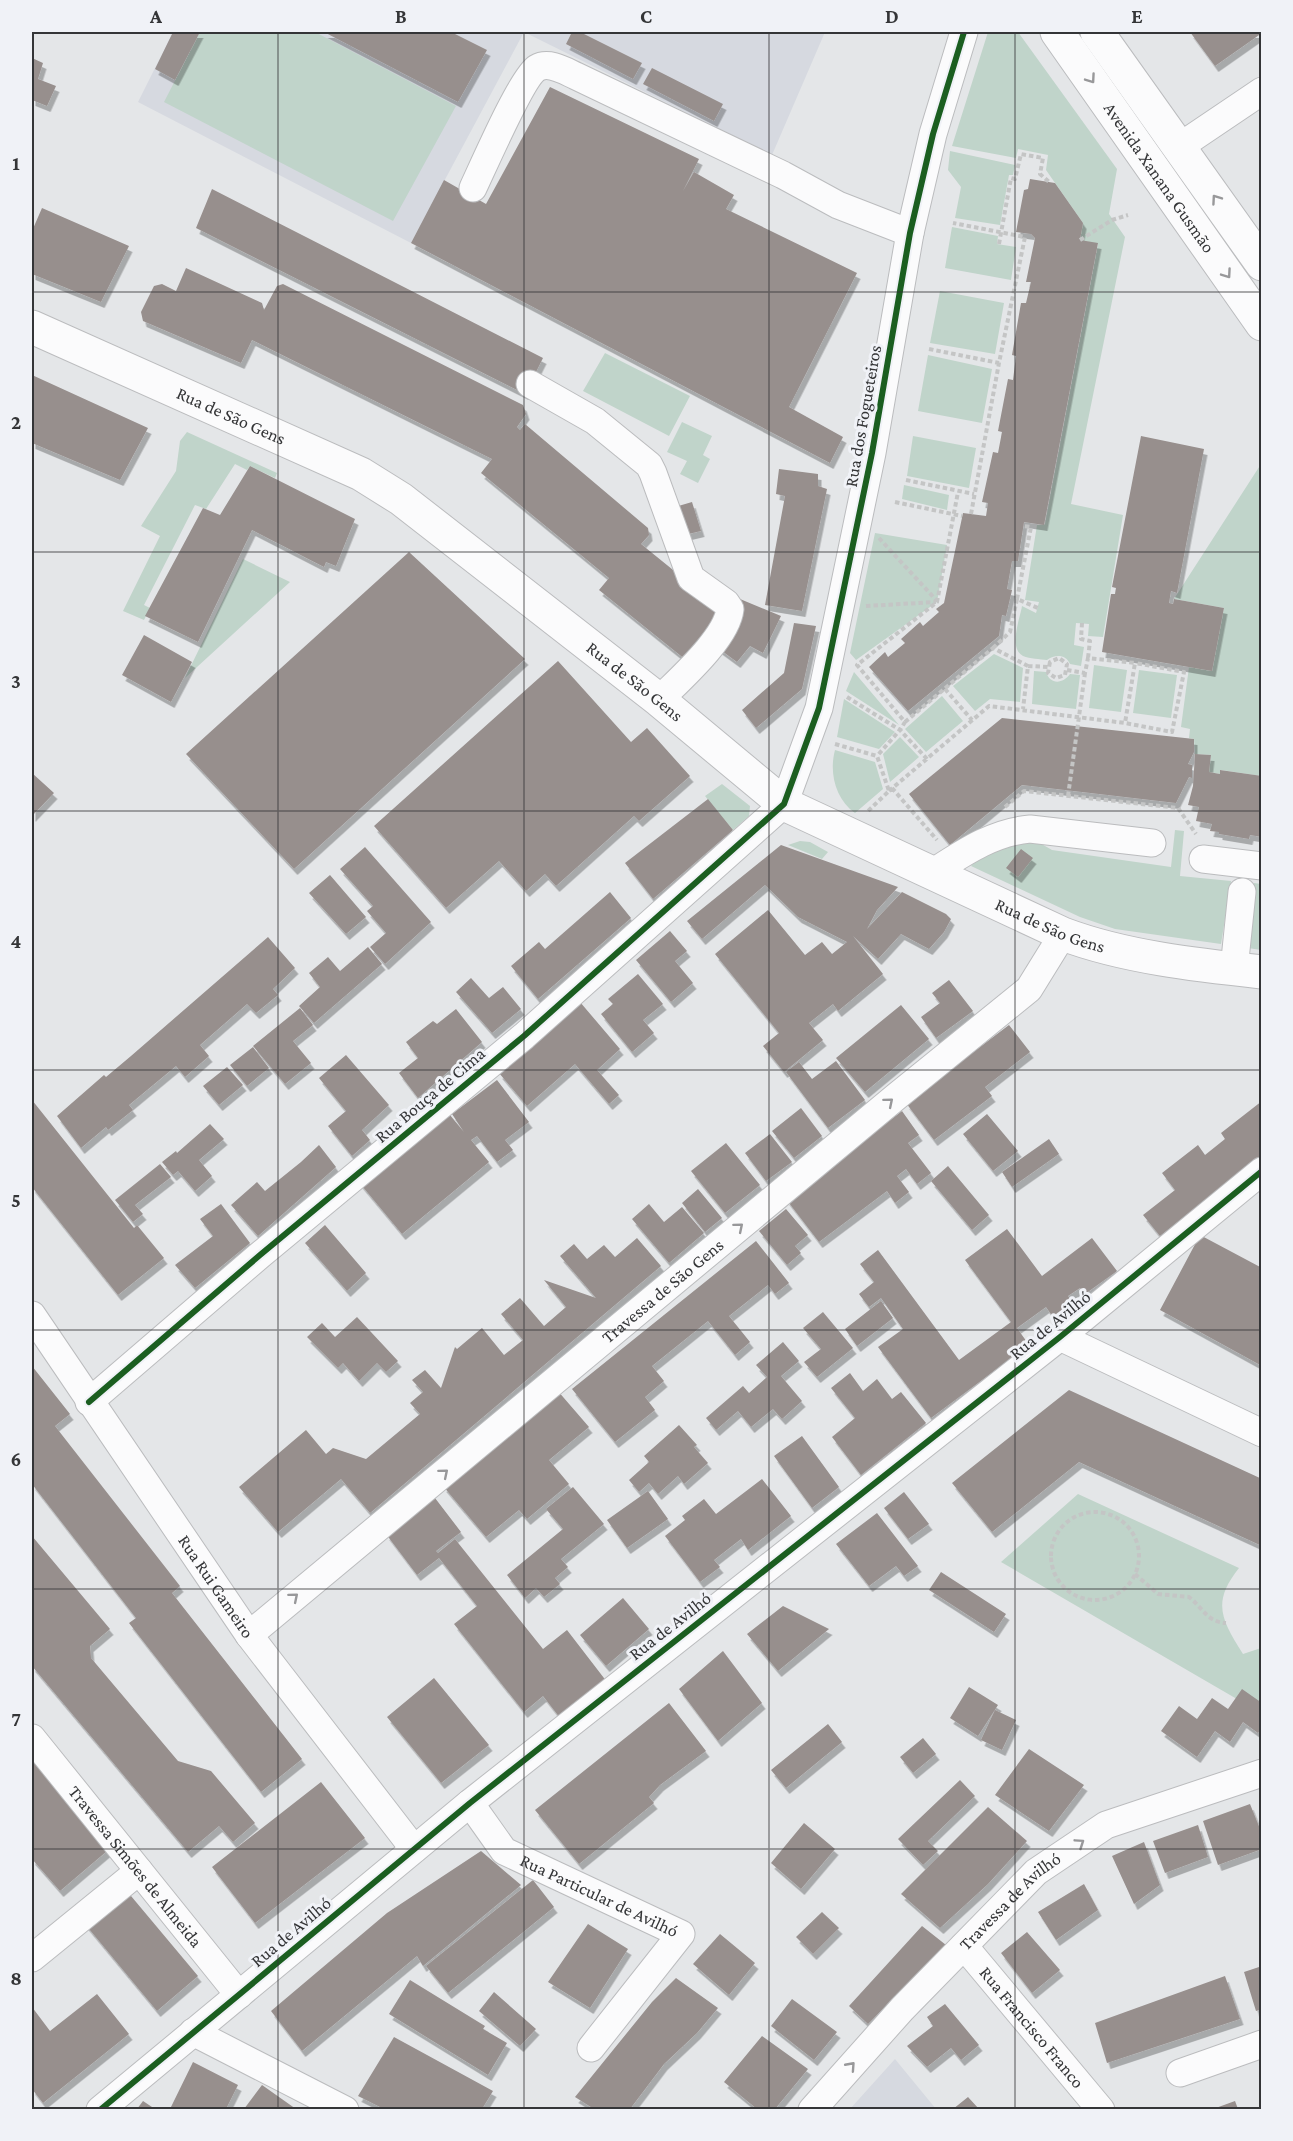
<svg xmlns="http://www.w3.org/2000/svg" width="1293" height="2141" font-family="'Crimson Pro',serif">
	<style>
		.built { fill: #d6d9e0 }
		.green { fill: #c0d4ca }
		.building { fill: #978f8d; filter: url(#shadow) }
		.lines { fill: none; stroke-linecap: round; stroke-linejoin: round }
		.minor-casing { stroke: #bbbcbe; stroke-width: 29 }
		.major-casing { stroke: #bbbcbe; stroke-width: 35 }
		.path { stroke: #c4c5c5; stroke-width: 4; stroke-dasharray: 4.5 3; stroke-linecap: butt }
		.minor { stroke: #fbfbfc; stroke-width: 27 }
		.major { stroke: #fbfbfc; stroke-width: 33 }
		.cycleway-casing { stroke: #f0f2f7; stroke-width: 10 }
		.cycleway { stroke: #1b5e20; stroke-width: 6 }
		.oneway { stroke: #98989a }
		.grid { fill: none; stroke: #343537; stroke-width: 1.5; stroke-opacity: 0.55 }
		.labels { text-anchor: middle; stroke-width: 6; stroke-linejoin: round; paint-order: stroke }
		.street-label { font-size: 18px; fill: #343537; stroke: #f0f2f7 }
		.neatline { fill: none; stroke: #343537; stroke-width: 2 }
		.grid-label { font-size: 20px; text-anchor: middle; font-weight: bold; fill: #343537 }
	</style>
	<defs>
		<filter id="shadow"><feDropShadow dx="3.5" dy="6" stdDeviation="0" flood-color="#0004"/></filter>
	</defs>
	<rect width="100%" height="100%" fill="#e4e6e8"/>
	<!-- built -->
	<path class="built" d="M173,32H825L772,155L524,32L411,243L138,102Z
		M895,2059L936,2109H850Z"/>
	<!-- green -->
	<path class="green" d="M200,32H315L456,106L393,221L164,102Z
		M988,32H1018L1117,169L1109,214L1125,237L1071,504L1123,515L1103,637L1088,636L1089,624L1076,623L1074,645L1084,647L1081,666L1070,664C1066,654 1055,654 1047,660C1040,659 1030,659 1023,656C1008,648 1020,619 1022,606L1036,613L1039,602L1025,600L1037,525L1045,524L1098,244L1080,240L1083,223L1046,170L1048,155L1018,149L1016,158L952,146Z
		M950,151L1015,165L1013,175H1009L1000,225L955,218L961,187L948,170Z
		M952,227L998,236L997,244L1016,247L1011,280L945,268Z
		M940,291L1004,303L995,354L930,343Z
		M605,353L690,396L669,436L583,391Z
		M928,355L992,369L982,423L918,411Z
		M682,422L712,436L703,455L710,459L698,483L680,474L687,461L667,452Z
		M187,432L277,473L275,478L250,466L247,470L235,464L206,509L195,505L144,605L150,608L144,620L123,611L160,536L141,526L176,471L180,441Z
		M913,436L976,448L969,488L907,476Z
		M1261,464V776L1221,770L1220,774L1209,772L1211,755L1195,754L1194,739L1189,738L1190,729L1181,727L1189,667L1212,671L1224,608L1174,599Z
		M904,485L949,495L947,510L902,499Z
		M875,533L947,545L937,602L856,660L850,653Z
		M243,559L290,582L185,678Z
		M994,654L1023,668L1020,702L990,699L975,711L953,686Z
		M1094,665L1127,670L1121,712L1089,708Z
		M1139,670L1177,675L1171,718L1133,713Z
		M1034,671L1046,672C1050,685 1063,684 1070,674L1080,675L1076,709L1032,704Z
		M854,672L899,725L846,691Z
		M942,696L963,721L926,752L905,729Z
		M844,699L895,732L879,749L837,737Z
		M900,737L919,757L890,782L883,754Z
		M835,750L875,762L883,789L855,813C835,799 829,772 835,750Z
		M722,784L750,806L749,816L733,830L705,796Z
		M1175,830L1184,831L1180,876L1231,881L1221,944L1115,929L1080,917L971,866L982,853L1031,838L1052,850L1171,867Z
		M800,841L810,842L828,852L822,859L788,845Z
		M1254,883L1261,884V950L1248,948Z
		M1078,1494L1239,1568C1211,1603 1222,1620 1243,1654L1261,1648V1713L1001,1562Z"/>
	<!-- building -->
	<path class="building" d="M173,32H200L175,80L155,69Z
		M324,32H451L487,50L458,102Z
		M572,32H580L642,63L633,79L566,44Z
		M1190,32H1262V33L1215,66Z
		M32,58L43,63L38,79L56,86L47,106L32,100Z
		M652,68L723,104L714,121L643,84Z
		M550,87L699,159L683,191L694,172L734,195L726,209L857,273L789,407L843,437L830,463L411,243L444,180L486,204Z
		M1030,179L1055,183L1083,223L1080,240L1098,243L1044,525L1024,522L1018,561H1012L1007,589L1012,590L1006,616L1002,615L999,636L908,711L869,667L885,652L888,657L905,643L901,639L920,622L923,626L939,612L936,609L944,603L963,513L986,516L988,503L982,502L993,452L998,453L1002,432L998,431L1008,379L1013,380L1016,356L1012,355L1021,303H1026L1031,282H1026L1035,238L1031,234L1016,232L1024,190L1028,189Z
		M212,189L543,358L525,394L196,228Z
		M42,208L129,246L101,302L32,274V231Z
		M186,268L262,303L264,310L277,286L283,284L523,405L526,414L517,427L520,430L525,424L648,528L649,535L641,544L720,608L722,618L686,660L599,590L609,578L481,473L492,459L252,340L241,363L143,321L141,312L154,286L162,284L176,291Z
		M32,375L148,428L120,480L32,443Z
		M1141,436L1204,449L1177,593L1171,591L1169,603L1173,604L1174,599L1224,608L1212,671L1102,652L1111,594H1115L1116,588L1112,587Z
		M250,466L355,519L336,566L326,562L324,567L252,530L198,642L145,616L203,508L220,515Z
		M779,469L818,474V486L827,489L802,611L765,605L785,496L776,494Z
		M692,502L701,531L684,535L675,507Z
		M409,552L525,659L294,869L186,754Z
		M740,599L781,616L763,653L750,646L737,662L718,648Z
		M794,623L816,626L802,689L756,728L742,710L784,673Z
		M144,635L192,662L171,702L122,675Z
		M558,661L631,742L647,728L690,776L639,821L634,816L556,886L545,874L526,891L499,861L446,908L374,826Z
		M1002,718L1194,739V752L1188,764L1192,765V778L1189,777L1176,803L1022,785L950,845L909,794Z
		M1195,754L1211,755L1209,772L1220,774V770L1262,776V837L1250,835L1249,839L1219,834V832L1210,831L1212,824L1196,821L1199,807L1188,805L1193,786Z
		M32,773L54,793L32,816Z
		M708,799L733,830L653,899L625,863Z
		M781,845L898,887L877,910L867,929L902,892L946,914L951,919L944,932L929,949L901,934L878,959L853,936L883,974L838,1011L833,1004L809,1023L823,1040L784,1072L763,1046L779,1033L715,954L768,910L805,955L822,942L832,954L847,942L798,917L765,885L702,939L687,921Z
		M365,847L431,922L385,964L370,947L386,933L367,911L373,906L340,869Z
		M1021,849L1033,858L1018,877L1006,868Z
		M330,875L366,917L346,934L309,893Z
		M610,892L631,918L538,999L511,966L539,942L545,949Z
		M670,931L687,951L675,961L693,983L671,1002L636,960Z
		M268,937L295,968L273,989L278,995L256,1013L247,1004L200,1045L209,1056L185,1077L176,1066L129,1105L133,1110L108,1130L106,1127L81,1148L57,1116L104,1075L106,1077L131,1056Z
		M368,947L382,964L314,1023L299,1006L320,987L309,973L328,957L340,971Z
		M638,974L663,1004L643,1020L654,1033L632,1052L601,1014L613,1004L608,999Z
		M471,978L489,998L503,987L521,1009L492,1033L456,992Z
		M949,980L973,1011L936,1038L921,1017L940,1003L932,993Z
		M580,1002L620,1049L597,1070L619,1095L609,1104L575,1064L527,1106L499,1073Z
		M901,1005L929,1039L865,1092L836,1058Z
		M300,1008L313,1025L293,1041L311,1063L285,1084L253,1046Z
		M456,1009L482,1042L418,1098L399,1073L418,1058L406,1042L433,1021L437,1024Z
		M1009,1025L1030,1052L985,1087L992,1096L934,1140L906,1103Z
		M253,1047L269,1068L247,1086L230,1065Z
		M346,1055L389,1105L362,1130L370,1140L352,1156L328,1126L346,1111L319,1078Z
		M836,1061L865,1100L828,1128L786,1072L799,1062L812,1079Z
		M227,1067L243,1085L219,1105L203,1086Z
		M497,1080L529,1122L505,1140L513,1150L497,1162L477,1136L471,1140L489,1162L402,1234L358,1181L445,1109L464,1132L452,1114Z
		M32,1100L134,1228L137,1225L164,1258L118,1295L32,1187Z
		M1262,1101V1155L1160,1236L1143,1215L1175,1190L1162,1173L1198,1145L1205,1155L1225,1139L1221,1133Z
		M801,1108L822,1136L794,1158L772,1131Z
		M902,1111L919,1135L908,1143L931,1173L917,1184L906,1169L897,1176L909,1192L895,1203L887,1191L819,1242L786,1199Z
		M987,1114L1018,1151L993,1171L963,1134Z
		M210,1124L224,1139L199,1160L212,1176L195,1191L178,1171L173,1175L162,1162L176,1151L177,1153Z
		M770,1134L792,1162L766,1181L745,1153Z
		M1049,1139L1059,1154L1012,1187L1002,1172Z
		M726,1143L760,1185L725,1213L691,1171Z
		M319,1145L336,1167L258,1236L231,1205L257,1182L265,1191L301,1162Z
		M160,1164L171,1177L135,1205L143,1214L133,1222L115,1200Z
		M948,1166L989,1215L972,1230L931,1181Z
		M698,1189L722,1218L705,1232L682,1203Z
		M221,1204L250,1243L195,1288L175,1265L213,1236L200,1219Z
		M649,1204L664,1222L682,1207L704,1233L669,1263L632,1219Z
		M786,1209L808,1235L795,1246L801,1253L787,1265L759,1231Z
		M325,1225L366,1273L347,1291L305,1243Z
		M1007,1229L1042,1276L1092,1238L1117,1271L1085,1294L1080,1288L1068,1296L1075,1306L1055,1320L1046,1307L1017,1328L1029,1345L931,1418L878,1347L903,1329L881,1298L869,1307L859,1294L874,1282L860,1264L878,1250L959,1360L1011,1322L965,1260Z
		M1200,1235L1262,1268V1366L1160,1310Z
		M637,1238L661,1266L370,1513L341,1479L278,1532L239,1487L306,1430L326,1454L333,1448L366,1459L420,1414L410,1403L423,1392L412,1380L425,1370L441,1388L455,1347L457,1349L482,1328L504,1355L523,1340L501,1314L520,1298L544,1326L566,1307L544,1280L596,1298L560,1256L574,1244L587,1259L604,1245L615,1257Z
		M756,1241L789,1283L775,1294L768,1285L729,1316L750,1342L735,1355L708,1321L652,1366L664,1381L645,1397L655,1410L615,1442L572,1389Z
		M881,1301L893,1318L857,1346L845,1329Z
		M823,1312L853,1348L817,1377L804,1362L821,1349L803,1328Z
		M357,1317L398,1361L386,1372L377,1363L359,1381L343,1363L338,1368L307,1337L322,1323L335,1337Z
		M783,1342L799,1361L781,1376L802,1401L782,1419L773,1409L751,1427L738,1411L716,1430L706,1418L743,1386L749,1393L767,1377L756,1365Z
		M32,1366L70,1414L55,1426L180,1586L172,1593L302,1759L261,1792L129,1623L136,1618L32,1484Z
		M850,1373L863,1391L877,1379L892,1399L901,1392L926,1423L861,1475L832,1437L855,1418L831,1388Z
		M557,1390L589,1427L549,1460L569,1484L527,1519L519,1510L486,1537L443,1486Z
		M1069,1390L1262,1479V1546L1079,1462L992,1532L952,1483Z
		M679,1425L697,1445L694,1447L708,1463L684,1484L678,1476L658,1494L649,1483L639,1492L629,1480L649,1462L644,1456Z
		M802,1436L839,1487L812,1508L774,1456Z
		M762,1479L791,1516L748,1550L741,1539L714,1560L720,1567L700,1582L665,1536L685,1520L682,1516L704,1499L716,1514Z
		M573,1487L604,1524L561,1559L568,1567L555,1578L560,1584L544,1597L536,1588L525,1598L507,1575L563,1529L546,1509Z
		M648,1491L668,1519L627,1548L607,1520Z
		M904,1492L929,1524L908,1539L884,1508Z
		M435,1498L461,1532L436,1551L438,1553L455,1539L543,1649L567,1630L607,1682L561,1719L543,1696L524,1712L454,1624L477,1606L439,1558L417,1575L386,1534Z
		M877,1513L918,1566L904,1576L896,1566L869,1586L836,1544Z
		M32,1536L110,1629L90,1646L91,1658L178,1761L211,1771L255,1823L233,1842L219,1826L188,1852L32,1666Z
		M941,1572L1006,1614L994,1632L929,1590Z
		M623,1598L649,1629L606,1666L580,1635Z
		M783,1606L829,1629L778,1671L747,1634Z
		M723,1651L762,1703L718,1741L679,1689Z
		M434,1678L489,1745L441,1783L387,1717Z
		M969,1687L998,1705L978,1736L950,1718Z
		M1242,1689L1262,1703V1728L1258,1733L1243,1722L1230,1742L1215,1731L1197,1757L1161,1731L1179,1706L1197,1719L1212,1698L1228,1709Z
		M669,1703L706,1751L660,1785L649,1797L654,1803L579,1864L535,1810Z
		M995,1710L1016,1720L1002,1750L981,1740Z
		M828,1724L842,1742L786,1788L771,1770Z
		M923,1738L936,1754L913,1773L900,1757Z
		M1029,1749L1084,1785L1049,1831L995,1795Z
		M32,1756L107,1851L60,1891L32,1859Z
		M960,1780L975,1796L928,1841L938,1851L923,1865L898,1839Z
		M321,1782L365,1838L255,1923L212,1867Z
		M1250,1804L1262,1834V1849L1218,1865L1203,1821Z
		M988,1807L1027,1841L988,1884L940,1928L901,1894Z
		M804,1823L835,1849L801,1889L771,1863Z
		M1198,1825L1208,1857L1165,1873L1153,1841Z
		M1144,1842L1160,1885L1134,1904L1112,1856Z
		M481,1851L521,1885L423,1966L417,1956L302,2051L271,2011L387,1913Z
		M533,1880L554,1907L448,1993L426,1966Z
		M1084,1884L1098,1910L1056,1940L1038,1912Z
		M126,1890L198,1976L157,2011L85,1924Z
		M822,1912L839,1928L813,1954L796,1937Z
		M588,1924L628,1949L590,2008L548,1982Z
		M922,1926L946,1945L868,2024L849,2006Z
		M1027,1932L1060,1970L1032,1993L1001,1953Z
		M720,1934L755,1963L729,1995L693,1964Z
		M1262,1966V2009L1256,2011L1244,1972Z
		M1225,1976L1240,2019L1107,2063L1095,2023Z
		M676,1978L718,2008L697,2033L664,2064L630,2109H594L575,2097L652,2002Z
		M410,1980L485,2026L483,2029L507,2043L488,2075L389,2014Z
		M494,1992L536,2029L520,2046L479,2011Z
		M97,1994L129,2034L43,2103L32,2089V2007L50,2031Z
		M792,1999L837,2032L814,2060L771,2026Z
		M945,2004L979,2045L961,2060L951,2048L927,2067L907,2046L933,2026L927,2017Z
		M762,2036L808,2069L775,2109H757L724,2082Z
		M394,2037L493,2091L482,2109H384L358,2096Z
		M193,2062L238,2085L226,2109H170Z
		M262,2085L296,2109H244Z
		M968,2097L979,2109H953Z
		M143,2101L155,2109H137Z
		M1235,2101L1238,2109H1213Z"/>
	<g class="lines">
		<defs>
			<g id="minor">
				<path d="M1179,147L1262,91"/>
				<path d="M473,188C483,167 522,77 537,68C549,61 565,71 576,76L783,175L838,205L910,233"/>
				<path d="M530,384L595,421L649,465L653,473L691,578L726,603L730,609C727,638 680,679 659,700"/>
				<path d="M1203,859L1262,866"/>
				<path d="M932,873C963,853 993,832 1030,829L1152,843"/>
				<path d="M1234,969L1242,892"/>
				<path id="s1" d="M32,1315L249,1635L414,1849"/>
				<path d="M1060,1337L1262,1433"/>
				<path d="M89,1402L260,1255L524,1036L784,804L819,708L872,453L910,233L933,134L964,32"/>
				<path id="s2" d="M249,1635L897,1096L1029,989L1063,934"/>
				<path id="s3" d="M32,1738L239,1995"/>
				<path id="s4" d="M470,1803L504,1851L681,1934L591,2048"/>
				<path id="s5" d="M964,1946L1101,2110"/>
				<path d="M32,1958L139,1871"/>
				<path d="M193,2032L345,2110"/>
				<path d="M1180,2073L1262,2044"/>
				<path d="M100,2110L470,1803L1060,1337L1262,1171"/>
				<path id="s6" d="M812,2110L902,2009L1036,1872L1106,1825L1262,1773"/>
			</g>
			<g id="major">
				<path id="s7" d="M1057,32L1262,324"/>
				<path d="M1097,32L1262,264"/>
				<path id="s8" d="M32,327L361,474L401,499L659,700L784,804L1063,934C1124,957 1197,965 1262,972"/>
			</g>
		</defs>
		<!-- minor casing -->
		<use href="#minor" class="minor-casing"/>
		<!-- major casing -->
		<use href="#major" class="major-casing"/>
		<!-- path -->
		<path class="path" d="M1080,240L1112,220L1128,215
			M999,244L1011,178L1015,179L1021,154L1043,158L1040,174L1049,182
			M929,349L999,363L1025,237L953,223
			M906,480L974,494
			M895,502L962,516
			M971,514L999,363
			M879,538L937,601
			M1017,599L1031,527L1023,526
			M866,606L936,602
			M1082,623L1081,639L1090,641L1088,658
			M993,648L1010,632L1017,599L1038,608
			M1028,666L1049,667L1050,662L1059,658L1067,664L1065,675L1056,678L1048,673L1050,662
			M1067,670L1085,673L1088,658L1135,663L1125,723
			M945,689L972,720
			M847,697L900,730L877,756
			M905,722L993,648L1028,666L1023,709
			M835,744L877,756L889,791L866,813
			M927,759L900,730L905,722L857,665L937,602L958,492
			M892,788L937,840
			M889,791L989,706L1125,723L1172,732L1184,672L1135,663
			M1068,796L1085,673
			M1005,807L1024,791L1178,808L1196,834
			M1051 1556a44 44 0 1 1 88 0a44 44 0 1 1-88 0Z
			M1135,1574L1158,1594L1189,1597C1203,1608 1207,1622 1226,1623"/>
		<!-- minor -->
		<use href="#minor" class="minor"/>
		<!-- major -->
		<use href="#major" class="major"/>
		<defs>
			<path id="cycleway" d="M89,1402L260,1255L524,1036L784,804L819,708L872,453L910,233L933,134L964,32
				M100,2110L470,1803L1060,1337L1262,1171"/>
		</defs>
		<!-- cycleway casing -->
		<use href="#cycleway" class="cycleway-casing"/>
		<!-- cycleway -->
		<use href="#cycleway" class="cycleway"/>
	</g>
	<!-- one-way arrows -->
	<defs><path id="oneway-chevron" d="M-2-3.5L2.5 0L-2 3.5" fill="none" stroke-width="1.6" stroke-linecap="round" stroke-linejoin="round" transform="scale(1.5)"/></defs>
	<g class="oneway">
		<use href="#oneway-chevron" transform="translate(1091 79) rotate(55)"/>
		<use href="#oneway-chevron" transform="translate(1216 199) rotate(-125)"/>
		<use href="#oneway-chevron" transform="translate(1227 274) rotate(55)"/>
		<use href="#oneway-chevron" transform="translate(889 1102) rotate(-40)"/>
		<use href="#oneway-chevron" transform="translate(739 1227) rotate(-40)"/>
		<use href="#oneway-chevron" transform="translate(444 1473) rotate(-40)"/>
		<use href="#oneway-chevron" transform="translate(294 1597) rotate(-40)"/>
		<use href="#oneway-chevron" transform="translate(1080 1843) rotate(-34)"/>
		<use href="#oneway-chevron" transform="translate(851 2066) rotate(-48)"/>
	</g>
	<!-- grid -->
	<path class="grid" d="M278,32V2110M524,32V2110M769,32V2110M1015,32V2110M32,292H1262M32,552H1262M32,811H1262M32,1070H1262M32,1330H1262M32,1589H1262M32,1849H1262"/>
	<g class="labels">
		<!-- street labels -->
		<g class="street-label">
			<text dy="6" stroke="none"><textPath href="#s7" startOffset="178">Avenida Xanana Gusmão</textPath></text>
			<text dy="6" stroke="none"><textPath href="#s8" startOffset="218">Rua de São Gens</textPath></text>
			<text transform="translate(863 416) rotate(-80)" y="6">Rua dos Fogueteiros</text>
			<text dy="6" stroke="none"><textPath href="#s8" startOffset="704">Rua de São Gens</textPath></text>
			<text dy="6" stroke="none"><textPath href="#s8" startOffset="1190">Rua de São Gens</textPath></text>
			<text transform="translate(430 1095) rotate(-40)" y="6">Rua Bouça de Cima</text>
			<text dy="6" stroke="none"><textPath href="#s2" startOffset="538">Travessa de São Gens</textPath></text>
			<text transform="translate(1050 1325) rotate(-39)" y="6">Rua de Avilhó</text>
			<text dy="6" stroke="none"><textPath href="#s1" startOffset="328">Rua Rui Gameiro</textPath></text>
			<text transform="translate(670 1626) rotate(-38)" y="6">Rua de Avilhó</text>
			<text dy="6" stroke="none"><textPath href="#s3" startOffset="165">Travessa Simões de Almeida</textPath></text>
			<text dy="6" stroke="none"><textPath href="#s4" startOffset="164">Rua Particular de Avilhó</textPath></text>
			<text dy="6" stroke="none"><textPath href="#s6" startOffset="288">Travessa de Avilhó</textPath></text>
			<text transform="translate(291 1932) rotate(-40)" y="6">Rua de Avilhó</text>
			<text dy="6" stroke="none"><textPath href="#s5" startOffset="106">Rua Francisco Franco</textPath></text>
		</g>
	</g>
	<!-- border -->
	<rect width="1293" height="2141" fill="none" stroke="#f0f2f7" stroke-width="66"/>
	<rect x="33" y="33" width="1227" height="2075" class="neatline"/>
	<g class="grid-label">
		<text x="156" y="23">A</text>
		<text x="401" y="23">B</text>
		<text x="646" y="23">C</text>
		<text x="892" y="23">D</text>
		<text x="1137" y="23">E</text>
		<text x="16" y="170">1</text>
		<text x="16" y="429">2</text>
		<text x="16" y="688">3</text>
		<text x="16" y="948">4</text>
		<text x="16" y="1207">5</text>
		<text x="16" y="1466">6</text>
		<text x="16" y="1726">7</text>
		<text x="16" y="1985">8</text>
	</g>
</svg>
